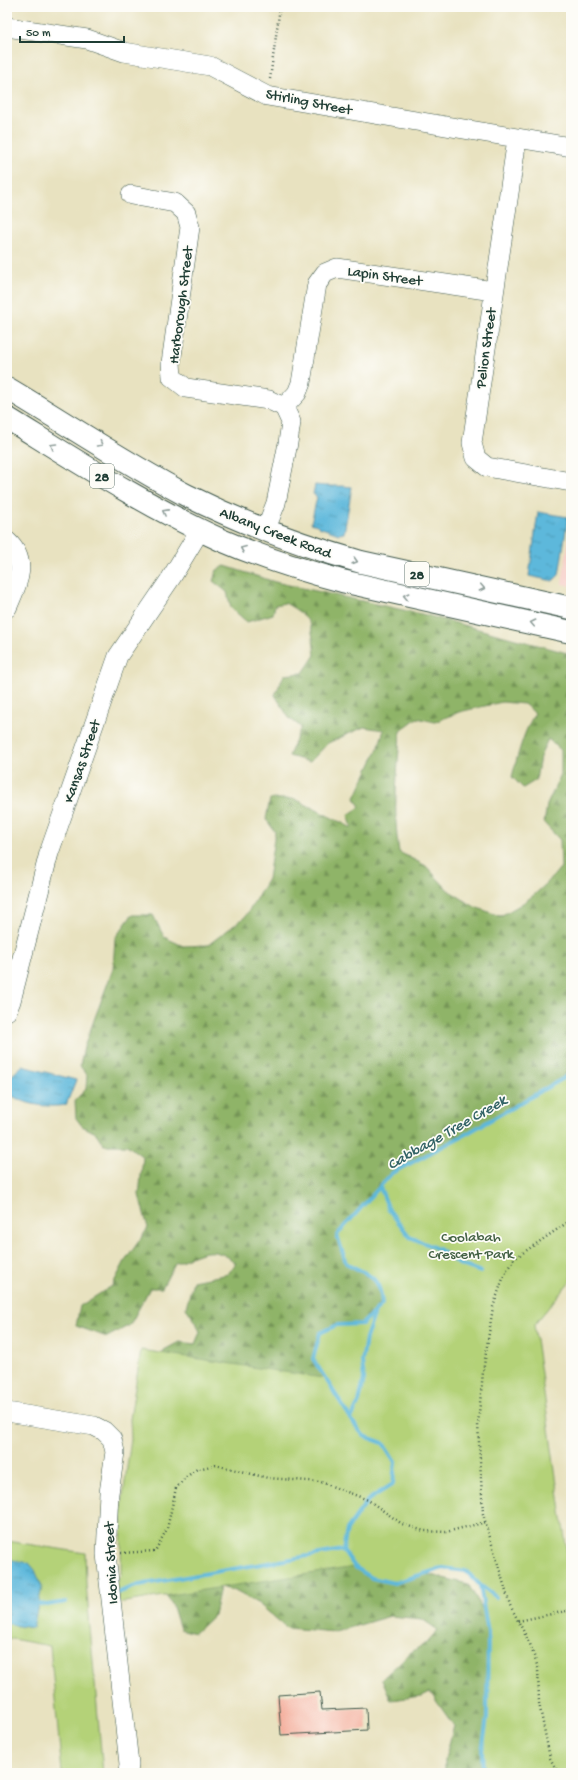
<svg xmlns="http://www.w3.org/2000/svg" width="578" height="1780" font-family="'Gochi Hand',sans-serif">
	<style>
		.built { fill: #f7d0ca }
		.forest { fill: url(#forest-firs); stroke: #57784e; fill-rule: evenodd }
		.green { fill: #b4d278; stroke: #6a8856 }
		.water { fill: url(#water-ripples); stroke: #3e7a88 }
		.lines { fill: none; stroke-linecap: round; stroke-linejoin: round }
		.stream { stroke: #5db8db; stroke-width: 4 }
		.building { fill: #f4ae9c }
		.minor-casing { stroke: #3d5649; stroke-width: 20 }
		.major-casing { stroke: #3d5649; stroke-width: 24 }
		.path { stroke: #3d5649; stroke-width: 2.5; stroke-dasharray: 1 3; stroke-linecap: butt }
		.minor { stroke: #fff; stroke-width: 19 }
		.major { stroke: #fff; stroke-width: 22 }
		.oneway { stroke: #8f9e9a }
		.labels { text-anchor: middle; stroke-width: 3.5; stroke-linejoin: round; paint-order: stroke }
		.shield { fill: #fdfcf7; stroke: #62766e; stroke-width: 1 }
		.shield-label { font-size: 14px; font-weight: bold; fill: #1f3d34 }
		.street-label { font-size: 15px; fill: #1f3d34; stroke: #fdfcf7 }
		.park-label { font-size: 15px; fill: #446245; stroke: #fdfcf7 }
		.water-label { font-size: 16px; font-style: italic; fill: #326266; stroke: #fdfcf7 }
	</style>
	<defs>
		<pattern id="forest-firs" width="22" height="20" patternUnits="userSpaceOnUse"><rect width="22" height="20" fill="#8fb468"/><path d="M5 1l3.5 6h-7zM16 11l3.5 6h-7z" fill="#749456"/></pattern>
		<pattern id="water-ripples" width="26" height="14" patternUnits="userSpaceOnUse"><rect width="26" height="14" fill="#5db8db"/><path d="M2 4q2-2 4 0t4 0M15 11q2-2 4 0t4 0" fill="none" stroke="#4c97b2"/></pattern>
	</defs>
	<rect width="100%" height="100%" fill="#fdfcf7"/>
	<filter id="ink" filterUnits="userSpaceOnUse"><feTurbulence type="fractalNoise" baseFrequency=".025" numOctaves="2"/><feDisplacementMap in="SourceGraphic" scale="8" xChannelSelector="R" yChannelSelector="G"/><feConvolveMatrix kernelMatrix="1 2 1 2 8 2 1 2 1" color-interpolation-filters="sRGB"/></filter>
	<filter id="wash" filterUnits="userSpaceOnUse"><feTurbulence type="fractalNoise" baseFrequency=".012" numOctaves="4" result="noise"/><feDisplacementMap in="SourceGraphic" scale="16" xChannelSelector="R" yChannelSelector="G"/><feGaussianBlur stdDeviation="0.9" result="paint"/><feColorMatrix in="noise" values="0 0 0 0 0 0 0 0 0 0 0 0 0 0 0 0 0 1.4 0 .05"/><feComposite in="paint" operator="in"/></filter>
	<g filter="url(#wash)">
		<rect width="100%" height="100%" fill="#e8e2c0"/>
		<!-- built -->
		<path class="built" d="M571,521V586L562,584Z"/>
		<!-- forest -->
		<path class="forest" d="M225,566L275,582L426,615L571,654V1151L397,1567L468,1584L499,1637L489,1773H445V1759L454,1726L430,1692L422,1696L391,1700L382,1679L410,1653L427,1642L438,1630L422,1619L390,1616L335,1632L287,1628L259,1604L235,1591L220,1587L214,1615L195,1633L180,1629L172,1604L159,1587L160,1366L164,1350L179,1342L195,1344L200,1332L196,1322L186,1308L193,1281L228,1274L236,1263C212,1243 201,1254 175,1263L162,1288H150L130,1325L107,1337L76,1326L80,1306L112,1286L125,1261L148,1228L139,1195L143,1157L127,1145H104L96,1133L82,1126L76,1118L75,1100L86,1089L87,1075L80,1066L84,1047L113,969L115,938L132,915H153L164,937L183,946L208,945L245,917L268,879L275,832L266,819L270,799H295L352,828L348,815L360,807L355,798L378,748L384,730L364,727L328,743L310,762L289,756L301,727L289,718L275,695L284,675L303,673L315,655C311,625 314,619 285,603L275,605L273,614L247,622L231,608L227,592L213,581L217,570ZM502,702L524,704L535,713C523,733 518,754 512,777L523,788L536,780L540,757L548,739L561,750V774L547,805L544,823L560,840L561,867C541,891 528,902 500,916L475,907L448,890L426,866L399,852C392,809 398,774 400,731L417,718L435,722L459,712Z"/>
		<!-- green -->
		<path class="green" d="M571,1074V1280L534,1325L571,1580V1773H483L482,1751L487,1718L488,1633L480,1585L466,1571L443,1568L394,1583L372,1578L355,1567L118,1603L115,1583L121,1575L122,1503L131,1439L130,1419L141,1350L323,1378L313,1359L320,1333L337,1325L362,1324L382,1304C380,1275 369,1276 346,1263L337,1235L392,1173L466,1134Z
			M7,1541L85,1553L86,1583L103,1773H62L50,1646L7,1638Z"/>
		<!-- water -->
		<path class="water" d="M315,485C328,487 339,485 352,487L344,533L339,534L319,527L317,525L311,523L317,497L313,494Z
			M538,512L568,517L559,575L553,581L529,576Z
			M22,1066L76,1080L66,1105C47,1108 22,1105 7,1092V1080Z
			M7,1559L29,1563L35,1570L42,1587L33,1628L18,1626L7,1623Z"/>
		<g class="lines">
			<!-- stream -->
			<path class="stream" d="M380,1187L389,1210L410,1237L438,1249L459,1264L481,1272
				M351,1419L359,1402L364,1379L362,1362L366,1338L375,1312
				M480,1585L496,1597
				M117,1593L139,1585L343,1550
				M39,1604L47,1605L66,1602
				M483,1773L482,1751L487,1718L488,1633L480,1585L466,1571L443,1568L394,1583L372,1578L355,1567L343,1550L347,1529L368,1500L393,1484L395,1462L383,1443L364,1436L355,1425L313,1359L320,1333L337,1325L362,1324L382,1304C380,1275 369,1276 346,1263L337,1235L392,1173L466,1134L571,1074"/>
		</g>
		<g id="blocks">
			<!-- building -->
			<path class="building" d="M320,1692L322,1710L366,1708L367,1730L281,1735L278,1695Z"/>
		</g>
	</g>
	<g filter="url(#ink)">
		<use href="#blocks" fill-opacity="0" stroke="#3d5649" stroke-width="1"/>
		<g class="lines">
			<defs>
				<path id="minor" d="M7,27L87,39L124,52L210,66L267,96L571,147
					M517,139L472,443L476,458L487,467L571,482
					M131,195L175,203L186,213L190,227L171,363L172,377L186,388L269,400L284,407L291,422L288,443L276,503L265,531
					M284,407L297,393L301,383L317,284L325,273L337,268L493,291
					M7,541C30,562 17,585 7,608
					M7,1011L11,1001L49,853L118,656L171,578L200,530
					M7,1412L94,1426L104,1431L112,1439L115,1452L109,1493L106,1554L129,1764L128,1773"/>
				<path id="major" d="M7,388C66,423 125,463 186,495C242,523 301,545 361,562L571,608
					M7,418C77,461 146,506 221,540C260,557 301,570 342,581L571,632"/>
			</defs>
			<!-- minor casing -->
			<use href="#minor" class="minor-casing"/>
			<!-- major casing -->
			<use href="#major" class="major-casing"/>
			<!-- path -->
			<path class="path" d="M270,79L280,7
				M121,1553L155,1551L167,1529L176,1488L186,1477L197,1469L216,1465L268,1478L321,1482L368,1500L402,1524L424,1531L446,1532L486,1522
				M518,1621L571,1610
				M558,1773L550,1758L539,1703L538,1668L530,1644L510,1605L483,1514L478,1424L483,1372L493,1307L505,1273L514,1259L571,1220"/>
			<!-- minor -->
			<use href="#minor" class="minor"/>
			<!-- major -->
			<use href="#major" class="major"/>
		</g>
		<!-- one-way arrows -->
		<defs><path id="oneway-chevron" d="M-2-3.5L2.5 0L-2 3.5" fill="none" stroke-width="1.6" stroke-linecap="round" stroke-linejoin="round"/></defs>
		<g class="oneway">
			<use href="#oneway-chevron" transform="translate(100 444) rotate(31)"/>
			<use href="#oneway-chevron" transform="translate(53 446) rotate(-149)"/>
			<use href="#oneway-chevron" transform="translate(165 512) rotate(-152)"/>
			<use href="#oneway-chevron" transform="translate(243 549) rotate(-158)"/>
			<use href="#oneway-chevron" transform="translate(355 561) rotate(16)"/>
			<use href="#oneway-chevron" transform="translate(482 588) rotate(12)"/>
			<use href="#oneway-chevron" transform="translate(406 596) rotate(-167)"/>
			<use href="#oneway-chevron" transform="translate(533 623) rotate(-168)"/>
		</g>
	</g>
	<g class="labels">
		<!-- shield labels -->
		<g class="shield">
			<rect x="90" y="464" width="24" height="24" rx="3"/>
			<rect x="405" y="562" width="24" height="24" rx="3"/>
		</g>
		<g class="shield-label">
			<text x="102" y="481">28</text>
			<text x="417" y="579">28</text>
		</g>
		<!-- street labels -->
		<g class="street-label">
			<text transform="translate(309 101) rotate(11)" y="5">Stirling Street</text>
			<text transform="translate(385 275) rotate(8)" y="5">Lapin Street</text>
			<text transform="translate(180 305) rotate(-83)" y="5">Harborough Street</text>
			<text transform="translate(485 348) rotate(-82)" y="5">Pelion Street</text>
			<text transform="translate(276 532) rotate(21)" y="5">Albany Creek Road</text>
			<text transform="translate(81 761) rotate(-71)" y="5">Kansas Street</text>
			<text transform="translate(110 1563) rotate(-93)" y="5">Idonia Street</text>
		</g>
		<!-- park labels -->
		<g class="park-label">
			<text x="471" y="1241">Coolabah<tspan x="471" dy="17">Crescent Park</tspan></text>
		</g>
		<!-- water labels -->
		<g class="water-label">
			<text transform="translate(446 1131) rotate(-30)" y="6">Cabbage Tree Creek</text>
		</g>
	</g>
	<!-- margin -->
	<rect width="578" height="1780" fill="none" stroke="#fdfcf7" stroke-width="24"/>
	<!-- scale -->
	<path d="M20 36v6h104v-6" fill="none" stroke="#1f3d34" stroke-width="2"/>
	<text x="26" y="36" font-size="12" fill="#1f3d34" stroke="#fdfcf7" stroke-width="3" paint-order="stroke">50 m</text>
</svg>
